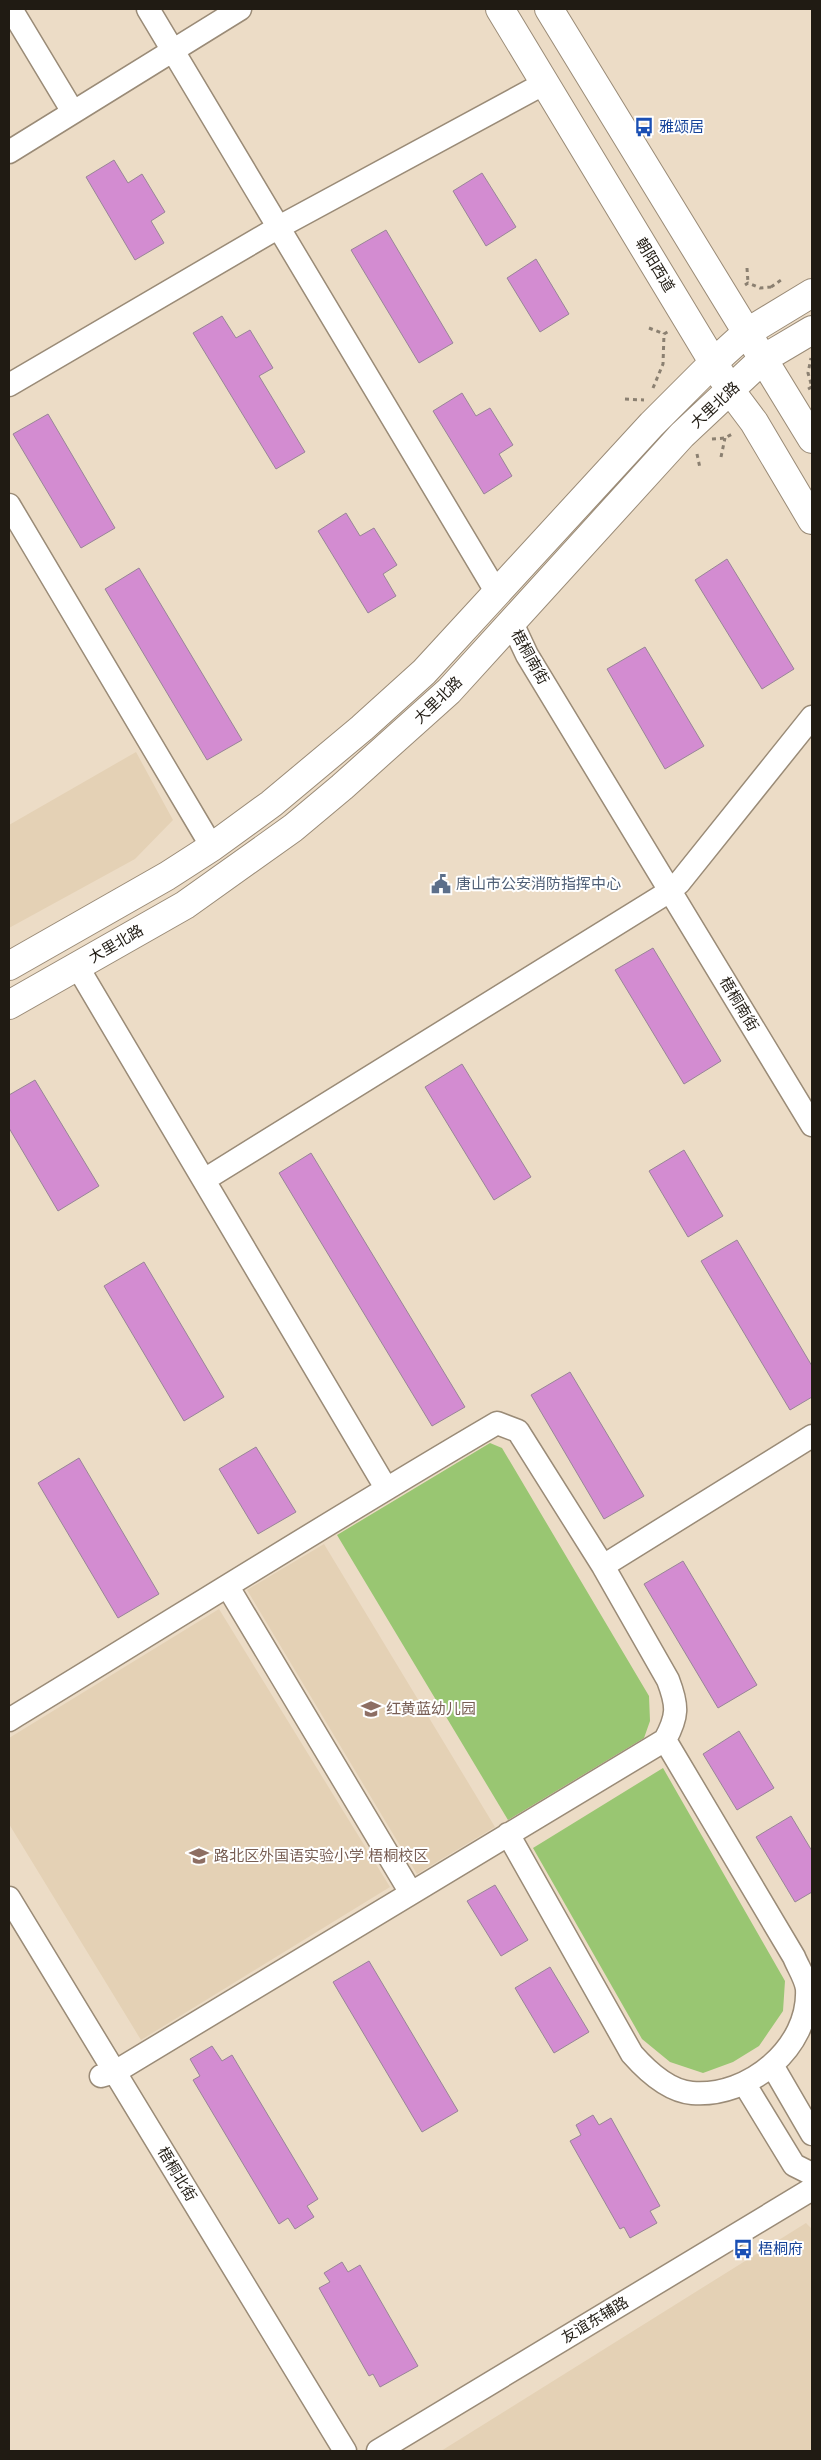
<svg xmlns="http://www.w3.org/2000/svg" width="821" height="2460" font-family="Arial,'Noto Sans SC',sans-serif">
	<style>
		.built { fill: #e4d1b5 }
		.green { fill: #99c672 }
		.building { fill: #d38cd1; stroke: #988597 }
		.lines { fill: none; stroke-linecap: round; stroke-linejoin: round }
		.minor-casing { stroke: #9a8b77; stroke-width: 25 }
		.major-casing { stroke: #9a8b77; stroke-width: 30 }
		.path { stroke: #8b8071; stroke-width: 3; stroke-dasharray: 4 4; stroke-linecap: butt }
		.minor { stroke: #fff; stroke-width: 22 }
		.major { stroke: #fff; stroke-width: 28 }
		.labels { text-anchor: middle; stroke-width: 4; stroke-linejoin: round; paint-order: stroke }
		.transit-label { font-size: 15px; fill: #164399; stroke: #fff; text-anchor: start }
		.street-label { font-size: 15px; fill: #201b13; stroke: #fff }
		.service-label { font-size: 15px; fill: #4e5e75; stroke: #fff; text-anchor: start }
		.education-label { font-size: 15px; fill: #785e54; stroke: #fff; text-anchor: start }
	</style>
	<rect width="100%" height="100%" fill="#ecdcc6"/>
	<!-- built -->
	<path class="built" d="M136,752L173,820L135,859L9,928V825Z
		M324,1544L495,1827L417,1874L247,1590Z
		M219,1609L390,1887L141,2040L9,1824V1738Z
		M806,2223L812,2229V2451H441Z"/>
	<!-- green -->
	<path class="green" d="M490,1443L502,1448L649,1696L650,1721L644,1738L508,1820L337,1535Z
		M663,1768L785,1981L783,2011L759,2046L733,2062L703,2073L670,2062L642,2039L533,1848Z"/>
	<!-- building -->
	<path class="building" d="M114,160L128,183L142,174L165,212L151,221L164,243L135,260L86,177Z
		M482,173L516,227L486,246L453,191Z
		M386,230L453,343L419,363L351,250Z
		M536,259L569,314L540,332L507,278Z
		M222,316L236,338L250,330L273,368L259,376L305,452L276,469L193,333Z
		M462,393L476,416L490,408L513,445L499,454L512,476L484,494L433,411Z
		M48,414L115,528L81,548L13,434Z
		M346,513L360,536L374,528L397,565L383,574L396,596L368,613L318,531Z
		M727,559L794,669L762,689L695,580Z
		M139,568L242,740L207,760L105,589Z
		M645,647L704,746L665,769L607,669Z
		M653,948L721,1061L684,1084L615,970Z
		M462,1064L531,1177L494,1200L425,1087Z
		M35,1080L99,1186L58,1211L9,1128V1095Z
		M684,1150L723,1216L688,1237L649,1171Z
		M311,1153L465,1407L432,1426L279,1173Z
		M737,1240L812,1366V1397L790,1410L701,1261Z
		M144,1262L224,1397L184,1421L104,1286Z
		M570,1372L644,1496L604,1519L531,1395Z
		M256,1447L296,1512L258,1534L219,1469Z
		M79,1458L159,1594L118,1618L38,1483Z
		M683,1561L757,1685L718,1708L644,1584Z
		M739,1731L774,1788L737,1810L703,1754Z
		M791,1816L812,1851V1892L795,1902L756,1837Z
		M495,1885L528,1940L501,1956L467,1901Z
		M369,1961L458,2111L422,2132L333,1982Z
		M550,1967L589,2032L554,2053L515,1988Z
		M212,2046L222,2061L232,2055L318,2199L307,2206L314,2217L295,2229L288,2218L279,2224L193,2080L200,2076L190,2059Z
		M593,2115L599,2125L611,2118L660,2206L650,2211L657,2223L630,2238L624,2227L620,2229L570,2141L581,2135L576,2125Z
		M342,2262L348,2272L360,2265L418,2366L380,2387L373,2374L369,2376L319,2288L330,2282L324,2273Z"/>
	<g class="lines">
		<defs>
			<path id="minor" d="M11,9L73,112
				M148,9L497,593
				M9,152L240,9
				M9,385L279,227L545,83
				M9,505L212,847
				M512,623L527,655L812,1125
				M77,966L386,1488
				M204,1180L670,891L679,883L812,717
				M603,1566L812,1436
				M228,1587L411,1893
				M9,1720C172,1621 333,1519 497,1423L518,1431L603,1566L668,1680C678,1706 678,1716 665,1740L115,2072L101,2076
				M508,1834L632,2054C647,2071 668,2091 692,2093C749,2098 810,2047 807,1989C806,1979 798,1967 794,1957L665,1740
				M9,1898L345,2451
				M772,2065L812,2134
				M744,2083L794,2165L812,2174
				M378,2451L812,2189"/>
			<path id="major" d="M500,9L730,390L754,422L812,520
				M549,9L812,439
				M9,966L167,876L212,847L271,804L362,728L424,672L652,424L714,362L746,333L812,293
				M9,1005L185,905L293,828L342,787L449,691L682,435L763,359L812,330"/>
		</defs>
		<!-- minor casing -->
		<use href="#minor" class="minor-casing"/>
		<!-- major casing -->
		<use href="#major" class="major-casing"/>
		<!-- path -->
		<path class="path" d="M747,268L748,283
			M745,285L748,283L760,288L771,287L773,290
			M771,287L781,280
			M649,328L664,334
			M653,388L663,364L664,334L669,331
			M808,389L812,387L808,373L811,358
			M625,399L644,400
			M712,439L725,438L734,433
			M697,454L700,468
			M721,457L725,438"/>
		<!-- minor -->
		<use href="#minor" class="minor"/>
		<!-- major -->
		<use href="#major" class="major"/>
	</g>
	<!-- icons -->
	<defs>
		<symbol id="bus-bare" viewBox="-9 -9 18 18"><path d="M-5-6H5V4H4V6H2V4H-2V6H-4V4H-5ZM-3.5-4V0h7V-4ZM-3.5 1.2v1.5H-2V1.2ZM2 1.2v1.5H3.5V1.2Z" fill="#1a4fb4" stroke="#fff" stroke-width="2.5" paint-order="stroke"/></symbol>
		<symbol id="civic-bare" viewBox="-9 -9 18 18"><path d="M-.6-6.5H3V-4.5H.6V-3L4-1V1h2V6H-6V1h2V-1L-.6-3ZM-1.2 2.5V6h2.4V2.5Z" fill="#5c6f8a" stroke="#fff" stroke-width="2.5" paint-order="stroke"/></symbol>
		<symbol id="school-bare" viewBox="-9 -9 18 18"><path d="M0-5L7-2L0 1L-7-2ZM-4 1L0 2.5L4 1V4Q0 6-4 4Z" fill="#8d6e63" stroke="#fff" stroke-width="2.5" paint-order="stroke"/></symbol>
	</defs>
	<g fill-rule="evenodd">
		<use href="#bus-bare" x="630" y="113" width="28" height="28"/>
		<use href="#civic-bare" x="427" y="870" width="28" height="28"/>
		<use href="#school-bare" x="357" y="1695" width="28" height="28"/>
		<use href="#school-bare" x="185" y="1842" width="28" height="28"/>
		<use href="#bus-bare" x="729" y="2235" width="28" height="28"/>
	</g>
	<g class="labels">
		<!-- transit labels -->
		<g class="transit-label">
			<text x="659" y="132">雅颂居</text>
			<text x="758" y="2254">梧桐府</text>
		</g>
		<!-- street labels -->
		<g class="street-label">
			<text transform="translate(655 265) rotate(59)" y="5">朝阳西道</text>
			<text transform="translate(715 405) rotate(-43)" y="5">大里北路</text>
			<text transform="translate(530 657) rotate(61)" y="5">梧桐南街</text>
			<text transform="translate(438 700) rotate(-44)" y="5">大里北路</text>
			<text transform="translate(116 944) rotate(-30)" y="5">大里北路</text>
			<text transform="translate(739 1004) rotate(59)" y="5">梧桐南街</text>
			<text transform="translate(177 2174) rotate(59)" y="5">梧桐北街</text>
			<text transform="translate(595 2320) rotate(-31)" y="5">友谊东辅路</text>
		</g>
		<!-- service labels -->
		<g class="service-label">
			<text x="456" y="889">唐山市公安消防指挥中心</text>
		</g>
		<!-- education labels -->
		<g class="education-label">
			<text x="386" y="1714">红黄蓝幼儿园</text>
			<text x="214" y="1861">路北区外国语实验小学 梧桐校区</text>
		</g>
	</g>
	<!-- border -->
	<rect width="821" height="2460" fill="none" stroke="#201b13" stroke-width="20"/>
</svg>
